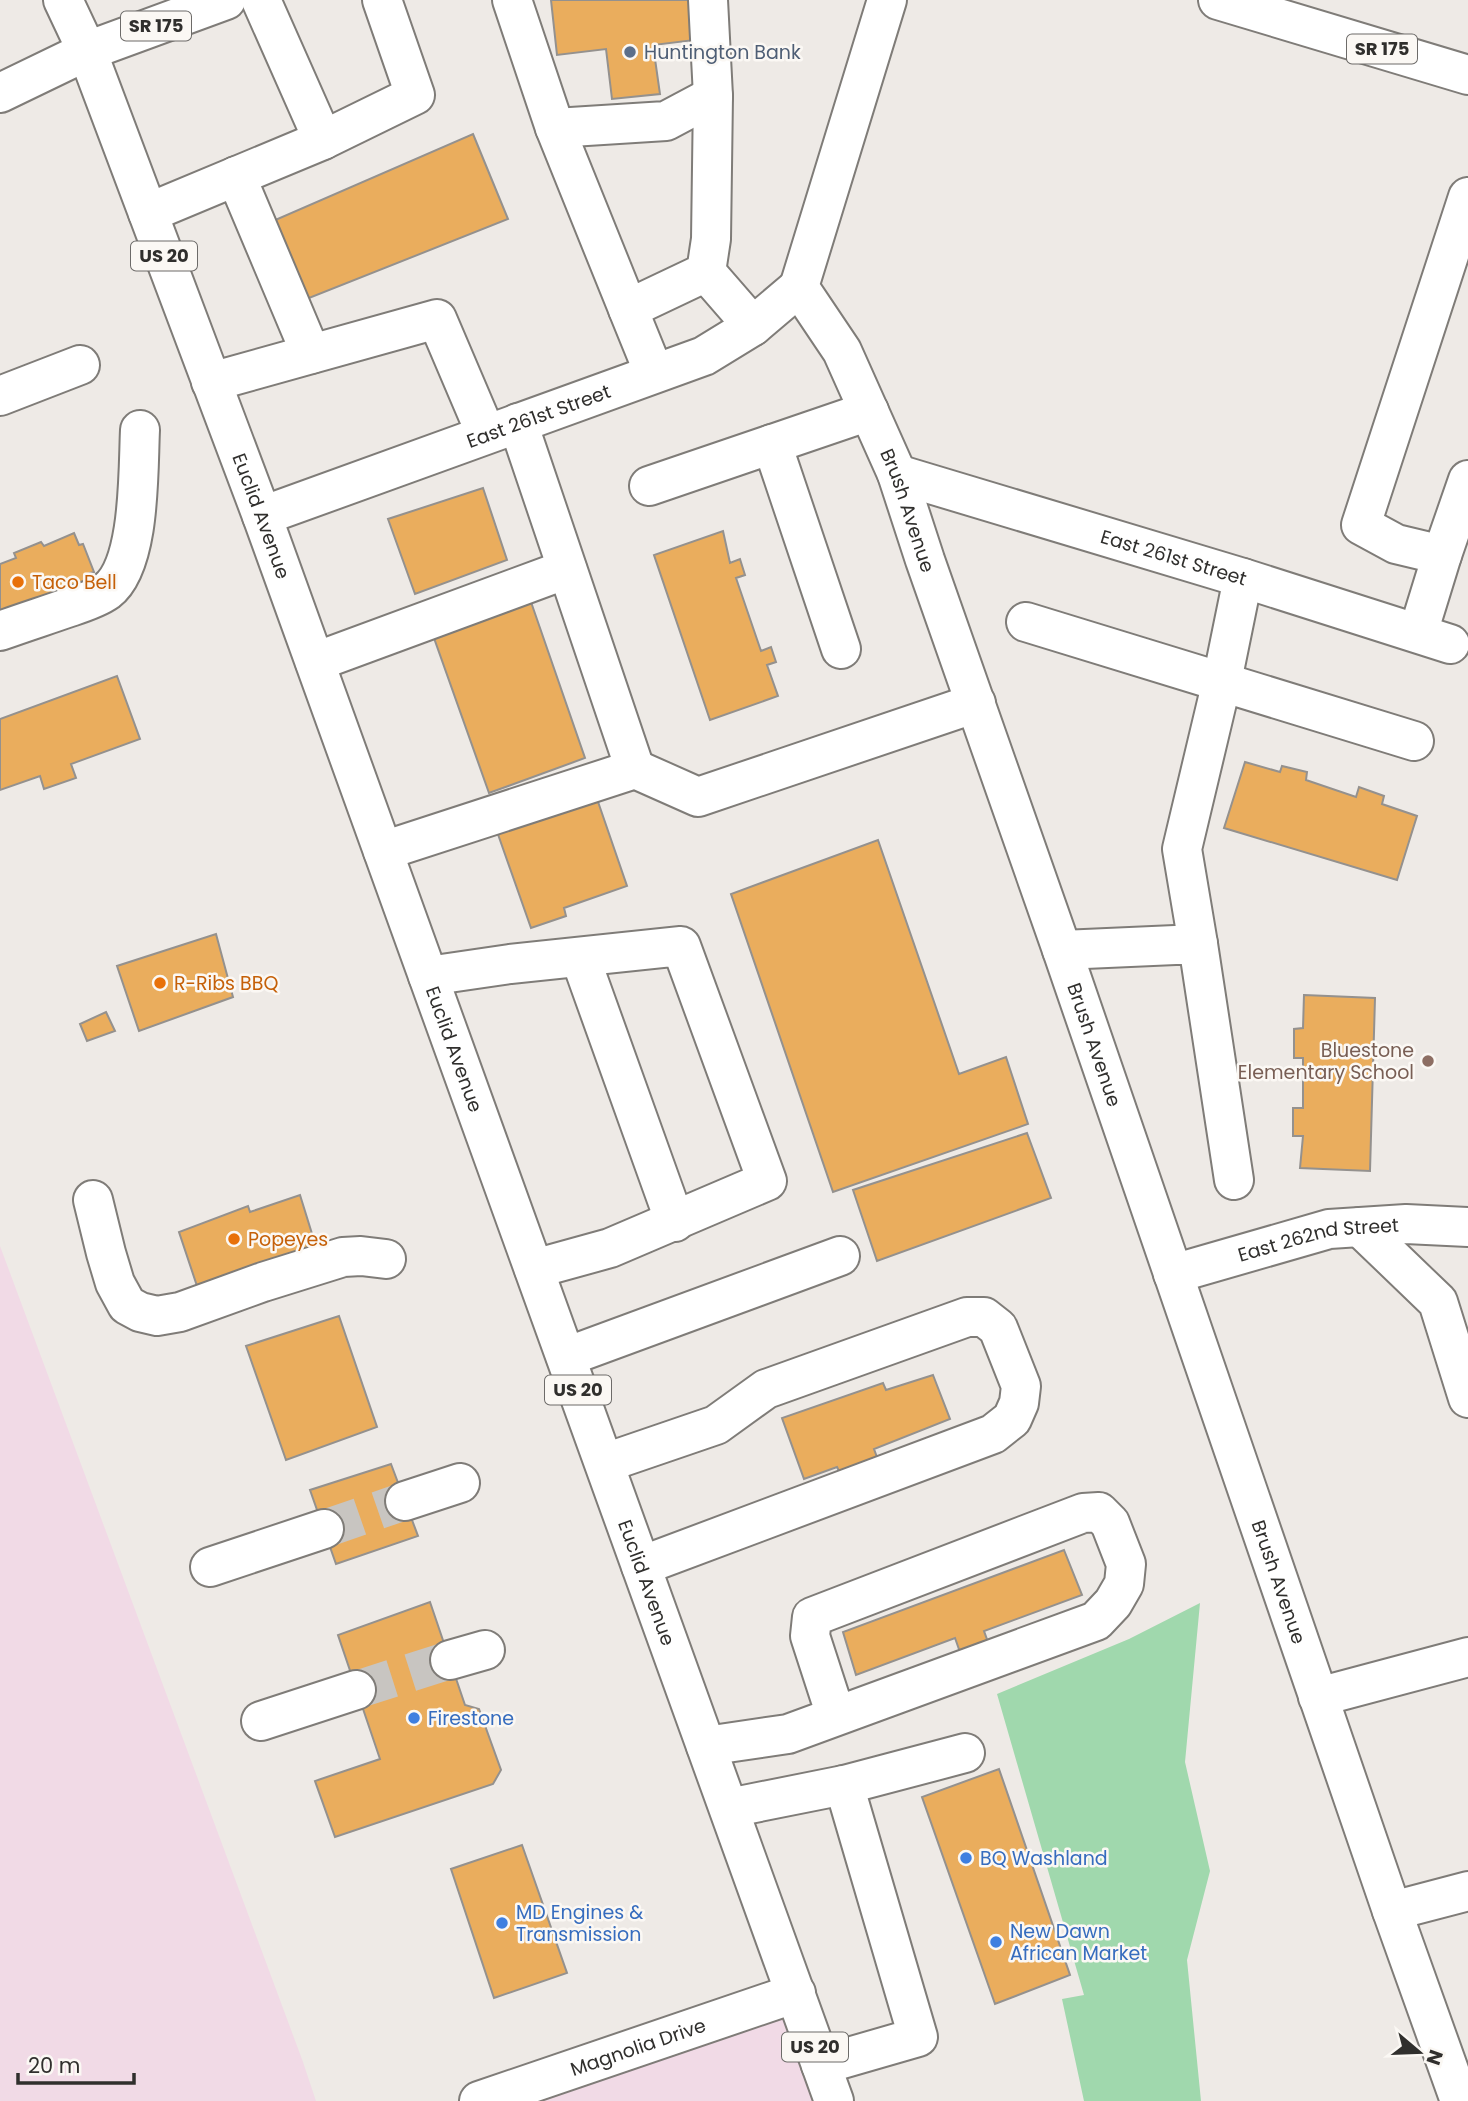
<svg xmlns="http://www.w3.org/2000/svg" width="1468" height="2101" font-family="Poppins,sans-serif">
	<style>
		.industrial { fill: #f1dae6 }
		.green { fill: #a0d8ad }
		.building { fill: #eaad5d; stroke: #94918e; stroke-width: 2 }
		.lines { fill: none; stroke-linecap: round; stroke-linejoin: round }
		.minor-tunnel { stroke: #c8c5c1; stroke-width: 38; stroke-dasharray: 38 19; stroke-linecap: butt }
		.minor-casing { stroke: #7f7c78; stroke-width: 42 }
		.major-casing { stroke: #7f7c78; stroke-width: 42 }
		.minor { stroke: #fff; stroke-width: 38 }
		.major { stroke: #fff; stroke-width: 38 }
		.service-dot { fill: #5c6f8a; stroke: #fbf8f4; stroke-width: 2.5 }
		.food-dot { fill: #e8710a; stroke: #fbf8f4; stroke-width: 2.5 }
		.education-dot { fill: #8d6e63; stroke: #fbf8f4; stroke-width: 2.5 }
		.shop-dot { fill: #3f7fe0; stroke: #fbf8f4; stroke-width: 2.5 }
		.labels { text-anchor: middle; stroke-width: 5; stroke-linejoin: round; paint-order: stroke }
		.shield { fill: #fbf8f4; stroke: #6d6b69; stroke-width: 2 }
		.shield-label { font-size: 18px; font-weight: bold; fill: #302f2d }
		.service-label { font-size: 19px; fill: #4e5e75; stroke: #fbf8f4; text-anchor: start }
		.street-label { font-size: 19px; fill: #302f2d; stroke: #fbf8f4 }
		.food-label { font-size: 19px; fill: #c56008; stroke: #fbf8f4; text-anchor: start }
		.education-label { font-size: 19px; fill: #785e54; stroke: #fbf8f4; text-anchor: end }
		.shop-label { font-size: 19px; fill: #366cbe; stroke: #fbf8f4; text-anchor: start }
	</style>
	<rect width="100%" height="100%" fill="#eeeae6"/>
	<!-- industrial -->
	<path class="industrial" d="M0,1246L303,2062L316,2101H0Z
		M796,1993L834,2101H479Z"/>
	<!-- green -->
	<path class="green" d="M1200,1603L1185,1762L1210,1871L1187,1960L1201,2101H1084L1062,1999L1084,1995L997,1694L1129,1639Z"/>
	<!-- building -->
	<path class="building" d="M551,0H698L703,39L653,45L660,94L612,99L606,49L557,55Z
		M473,134L508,219L299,302L266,224Z
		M483,488L507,560L415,594L388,519Z
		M723,531L730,563L740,559L745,575L736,578L761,651L771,647L776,662L767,665L778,696L710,720L654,555Z
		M74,533L79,545L83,544L94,572L90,573L94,583L0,619V564L16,558L14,553L41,542L44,546Z
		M531,602L585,758L489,793L434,638Z
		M117,676L140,739L71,764L76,778L44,789L40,776L0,790V719Z
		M1245,762L1280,772L1282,766L1307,772L1306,780L1356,797L1359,787L1384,796L1382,804L1417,816L1397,880L1224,828Z
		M595,793L627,886L564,908L566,916L531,928L494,823Z
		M878,840L959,1074L1006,1057L1028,1124L833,1192L731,894Z
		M216,934L233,997L139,1031L117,966Z
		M1304,995L1375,998L1370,1171L1300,1168L1303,1136H1293V1108H1303V1058H1294V1029L1303,1028Z
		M106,1012L115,1031L87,1041L80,1024Z
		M1027,1133L1051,1198L877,1261L853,1190Z
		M300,1195L317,1250L199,1292L179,1232L248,1206L250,1212Z
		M339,1316L377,1427L286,1460L246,1346Z
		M933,1375L950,1419L874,1449L878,1460L840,1473L837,1467L804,1479L782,1418L883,1383L886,1390Z
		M391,1464L418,1536L336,1564L310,1490Z
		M1064,1550L1082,1595L984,1631L989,1645L961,1655L955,1638L856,1675L843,1632Z
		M430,1602L465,1705L479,1709L501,1770L493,1784L335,1837L315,1781L380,1759L338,1635Z
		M999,1769L1070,1975L995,2004L922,1797Z
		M522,1845L567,1973L494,1998L451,1869Z"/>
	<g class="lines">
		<!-- minor-tunnel -->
		<path class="minor-tunnel" d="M324,1529L405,1501
			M356,1690L450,1660"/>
		<defs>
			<g id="minor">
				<path d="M512,0L555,128L628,309L706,272L711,239L713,96L708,0"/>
				<path id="s1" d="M887,0L799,287L842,351L897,474L925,560L1062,950L1392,1911L1460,2101"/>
				<path d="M555,128L666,121L713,96"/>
				<path d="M323,140L415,95L382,0"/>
				<path d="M236,176L311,354"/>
				<path d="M1468,197L1361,525L1396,544L1442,555L1468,480"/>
				<path d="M148,213L323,140L261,0"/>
				<path d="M706,272L753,326"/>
				<path d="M628,309L654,373"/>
				<path d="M211,382L437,319L486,434"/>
				<path d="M0,396L80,365"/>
				<path d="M518,423L635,769"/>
				<path d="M772,444L841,649"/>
				<path id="s2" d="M897,474L1243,578L1450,644"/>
				<path d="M649,486L869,411"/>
				<path id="s3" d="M262,516L704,356L753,326L799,287"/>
				<path d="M1026,622L1414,741"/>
				<path d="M0,631C22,623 44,616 67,608C79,604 96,599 107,591C141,565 138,470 140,430"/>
				<path d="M1418,633L1442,555"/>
				<path d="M315,662L567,569"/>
				<path d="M383,851L635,769L698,797L976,703"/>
				<path d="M1198,944L1182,849L1222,681L1243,578"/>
				<path d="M1062,950L1198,944L1234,1180"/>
				<path d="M580,957L675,1222"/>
				<path d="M428,976L510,964L681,946L767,1181L610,1248L534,1269"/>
				<path d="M93,1200L106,1253L115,1283L127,1305L140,1312L157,1316L180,1312L263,1282L343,1257L361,1256L386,1259"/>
				<path d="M1360,1227L1438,1302L1468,1398"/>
				<path id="s4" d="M1173,1274L1329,1229L1406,1224L1468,1227"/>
				<path d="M566,1357L840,1256"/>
				<path d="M605,1463L716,1425L766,1389L967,1317H984L998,1328L1021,1386L1019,1403L1012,1419L993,1434L641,1566"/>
				<path d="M405,1501L460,1483"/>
				<path d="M210,1567L324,1529"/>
				<path d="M450,1660L485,1650"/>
				<path d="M1318,1697L1468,1657"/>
				<path d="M261,1721L356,1690"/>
				<path d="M706,1746L788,1734L1096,1621L1113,1603L1124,1584L1126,1564L1110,1523L1099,1512L1083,1513L812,1617L810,1636L836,1716"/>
				<path d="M729,1808L844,1785L965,1753"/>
				<path d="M1392,1911L1468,1891"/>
				<path d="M821,2065L918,2037L844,1785"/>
				<path id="s5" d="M479,2101L796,1993"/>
			</g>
			<g id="major">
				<path id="s6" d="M63,0L87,51L262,516L834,2101"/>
				<path d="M1218,0L1468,75"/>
				<path d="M0,93L87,51L226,0"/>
			</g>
		</defs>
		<!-- minor casing -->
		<use href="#minor" class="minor-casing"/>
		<!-- major casing -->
		<use href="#major" class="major-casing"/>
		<!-- minor -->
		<use href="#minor" class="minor"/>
		<!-- major -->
		<use href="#major" class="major"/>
	</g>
	<!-- markers -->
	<circle class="service-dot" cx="630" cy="52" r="7"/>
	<g class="food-dot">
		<circle cx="18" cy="582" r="7"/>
		<circle cx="160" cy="983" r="7"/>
		<circle cx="234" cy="1239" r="7"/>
	</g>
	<circle class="education-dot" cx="1428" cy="1061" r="7"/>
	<g class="shop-dot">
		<circle cx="414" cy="1718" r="7"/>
		<circle cx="966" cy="1858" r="7"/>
		<circle cx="502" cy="1923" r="7"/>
		<circle cx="996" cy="1942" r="7"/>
	</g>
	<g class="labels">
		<!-- shield labels -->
		<g class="shield">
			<rect x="121" y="11.5" width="70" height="29" rx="5"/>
			<rect x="1347" y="34.5" width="70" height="29" rx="5"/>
			<rect x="131" y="241.5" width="66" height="29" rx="5"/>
			<rect x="545" y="1375.5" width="66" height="29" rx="5"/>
			<rect x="782" y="2032.5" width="66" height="29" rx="5"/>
		</g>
		<g class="shield-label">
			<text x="156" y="32">SR 175</text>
			<text x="1382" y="55">SR 175</text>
			<text x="164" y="262">US 20</text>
			<text x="578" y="1396">US 20</text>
			<text x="815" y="2053">US 20</text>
		</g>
		<!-- service labels -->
		<g class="service-label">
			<text x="644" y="59">Huntington Bank</text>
		</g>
		<!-- street labels -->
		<g class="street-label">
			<text dy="7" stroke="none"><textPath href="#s3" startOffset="294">East 261st Street</textPath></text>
			<text dy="7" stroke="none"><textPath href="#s1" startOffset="550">Brush Avenue</textPath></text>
			<text dy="7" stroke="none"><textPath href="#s6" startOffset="553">Euclid Avenue</textPath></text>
			<text dy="7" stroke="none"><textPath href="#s2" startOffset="289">East 261st Street</textPath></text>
			<text dy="7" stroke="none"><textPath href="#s1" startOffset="1116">Brush Avenue</textPath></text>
			<text dy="7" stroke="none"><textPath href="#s6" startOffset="1120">Euclid Avenue</textPath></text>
			<text dy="7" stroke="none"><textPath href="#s4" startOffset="150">East 262nd Street</textPath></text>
			<text dy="7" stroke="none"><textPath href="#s6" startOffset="1687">Euclid Avenue</textPath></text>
			<text dy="7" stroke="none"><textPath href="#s1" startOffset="1684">Brush Avenue</textPath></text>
			<text dy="7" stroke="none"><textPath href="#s5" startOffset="168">Magnolia Drive</textPath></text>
		</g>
		<!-- food labels -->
		<g class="food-label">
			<text x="32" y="589">Taco Bell</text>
			<text x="174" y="990">R-Ribs BBQ</text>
			<text x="248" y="1246">Popeyes</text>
		</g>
		<!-- education labels -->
		<g class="education-label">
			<text x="1414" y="1057">Bluestone<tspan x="1414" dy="22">Elementary School</tspan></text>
		</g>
		<!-- shop labels -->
		<g class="shop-label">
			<text x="428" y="1725">Firestone</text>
			<text x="980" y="1865">BQ Washland</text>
			<text x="516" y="1919">MD Engines &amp;<tspan x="516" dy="22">Transmission</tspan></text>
			<text x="1010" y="1938">New Dawn<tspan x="1010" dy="22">African Market</tspan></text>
		</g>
	</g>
	<!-- north arrow -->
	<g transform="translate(1419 2052) rotate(109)" stroke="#fbf8f4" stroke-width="5" paint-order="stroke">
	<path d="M0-5L12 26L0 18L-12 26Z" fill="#302f2d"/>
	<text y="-10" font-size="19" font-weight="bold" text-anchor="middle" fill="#302f2d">N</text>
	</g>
	<!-- scale -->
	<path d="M18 2073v10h116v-10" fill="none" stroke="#302f2d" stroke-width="3.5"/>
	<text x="28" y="2073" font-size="21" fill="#302f2d" stroke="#fbf8f4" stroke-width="5" paint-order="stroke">20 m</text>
</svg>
